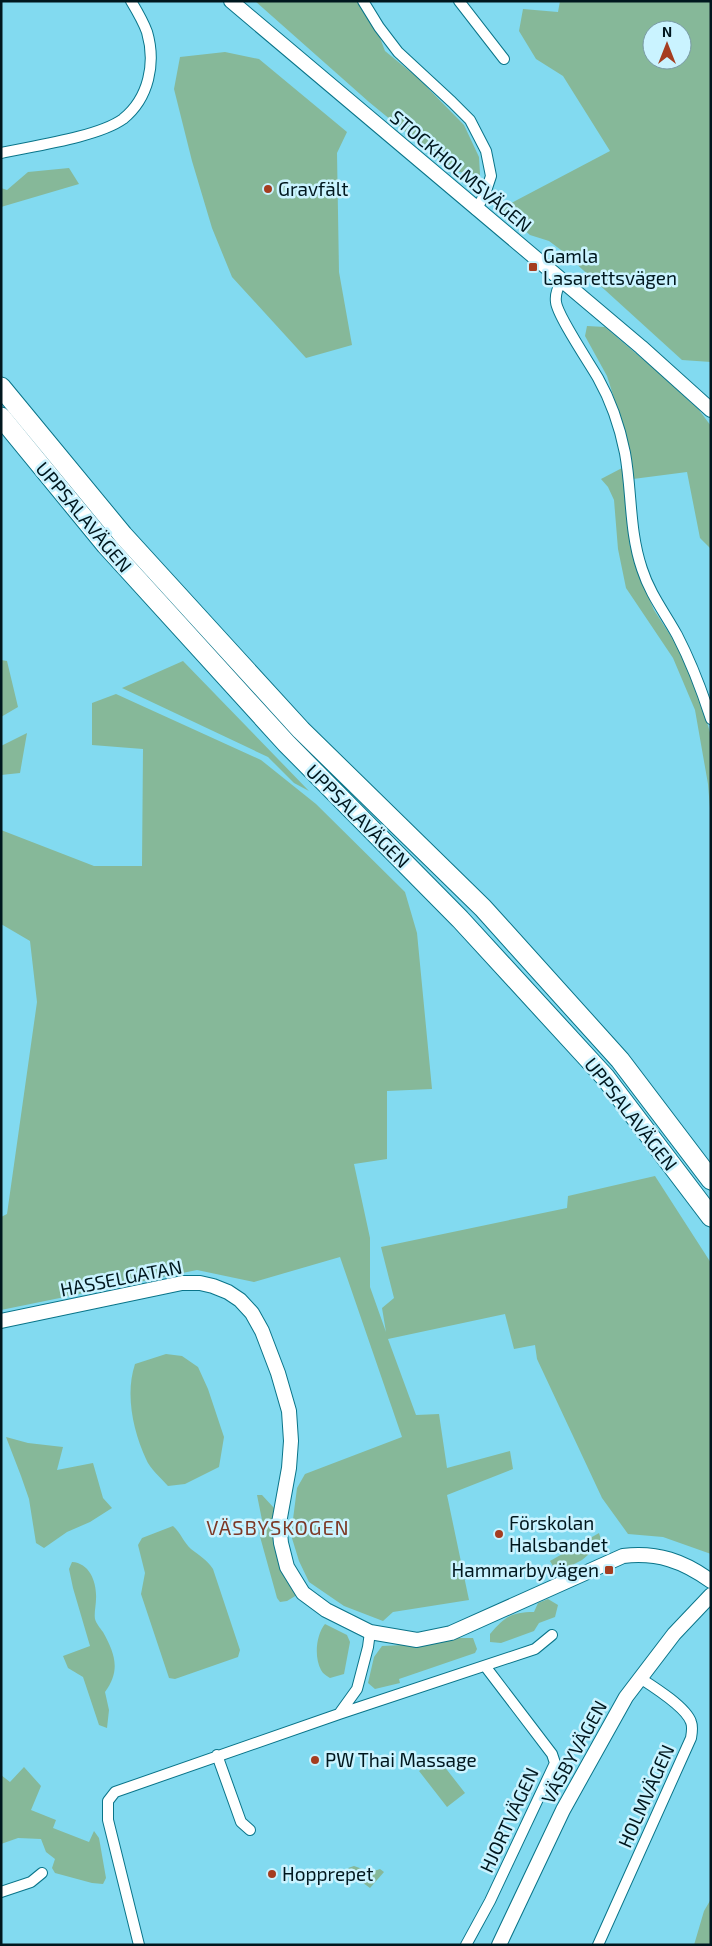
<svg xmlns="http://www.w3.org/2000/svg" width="712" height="1946" font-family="'Exo 2',sans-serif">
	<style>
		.green { fill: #86b899; fill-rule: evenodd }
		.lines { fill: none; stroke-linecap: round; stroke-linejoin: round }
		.street-casing { stroke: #097489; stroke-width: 12 }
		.secondary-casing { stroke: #097489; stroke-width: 16 }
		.highway-casing { stroke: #097489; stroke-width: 21 }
		.street { stroke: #fff; stroke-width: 10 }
		.secondary { stroke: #fff; stroke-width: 14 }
		.highway { stroke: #fff; stroke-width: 19 }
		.poi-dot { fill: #a53d20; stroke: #caf3ff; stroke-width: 2 }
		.labels { text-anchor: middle; stroke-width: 5; stroke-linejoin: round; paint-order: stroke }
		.street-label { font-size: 19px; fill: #00171e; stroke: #caf3ff }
		.poi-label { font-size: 19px; fill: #00171e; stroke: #caf3ff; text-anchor: start }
		.neighbourhood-label { font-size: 20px; letter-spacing: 1px; fill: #7d3926; stroke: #caf3ff }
	</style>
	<rect width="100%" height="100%" fill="#82daf0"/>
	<!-- green -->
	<path class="green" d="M255,1H358L379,35L385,51L418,78L464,125L479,157L480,174L479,179L472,174L453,171L369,102Z
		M560,1H711V362L682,360L561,250L549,241L530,235L500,209L610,151L563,76L536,59L519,31L523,9L558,12ZM652,30H682V60H652Z
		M225,52L259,59L347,132L337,153L339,272L352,345L306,358L232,277L212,228L192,161L174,89L180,57Z
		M69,168L79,184L1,207V188L7,190L28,172Z
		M587,326L605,327L652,367L699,410L711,426V549L700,538L687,472L633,479L628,442L607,376L585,336Z
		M622,468L630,546L639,575L654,610L678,647L703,708L711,736V820L708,784L695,710L673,658L626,588L618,549L614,500L608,487L601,479Z
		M1,660L7,661L18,707L1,717Z
		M183,661L309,791L294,783L268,757L122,688Z
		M116,694L261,760L316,804L405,892L417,933L432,1089L387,1091V1159L354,1164L370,1238V1287L386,1332L382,1308L394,1298L381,1247L567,1208L568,1196L655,1176L711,1263V1554L663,1537L628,1534L602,1498L537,1359L535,1345L514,1349L505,1314L388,1339L416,1415L439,1414L447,1468L510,1451L513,1469L447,1495L469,1600L393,1612L383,1621L344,1606L309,1582L299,1561L291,1535L297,1488L305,1474L402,1437L340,1257L254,1282L197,1270L1,1310V1217L7,1214L37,1002L30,941L1,924V830L94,866H142L143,749L92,745V703Z
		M27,733L20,773L1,775V746Z
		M166,1354L182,1356L198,1367L208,1389L224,1437L219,1467L185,1484L168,1486C161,1478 150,1469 146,1459C133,1431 125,1394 135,1364Z
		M6,1437L28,1443L63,1447L57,1470L93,1463L103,1498L112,1508L90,1522L67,1532L44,1548L36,1543L29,1499L21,1476Z
		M257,1495H262L274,1508C270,1541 284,1565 297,1595L287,1601L280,1602L277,1598L259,1533L263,1525Z
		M173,1526C181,1533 184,1543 191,1549C200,1556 207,1560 213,1569L240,1650L238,1657L175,1679L169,1678L141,1594L145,1573L138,1545L142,1538Z
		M599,1533L602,1543L582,1560L557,1573L550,1561Z
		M72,1562C90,1563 97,1583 96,1599C96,1605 94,1613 95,1619C96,1623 100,1628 103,1632C115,1654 121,1670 105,1692L109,1710L107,1728L99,1725L83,1677L68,1668L63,1656L90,1646L73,1588L69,1569Z
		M548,1599L558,1605L555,1617L539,1623L534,1631L501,1643L490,1642V1634C505,1617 511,1612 534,1612L538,1603Z
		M325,1624L347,1635L350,1642L344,1674L330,1678C327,1676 323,1674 321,1670C314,1657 316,1635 325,1624Z
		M453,1638H473L477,1649L475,1653L399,1679L400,1683L375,1689L368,1683L374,1657L382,1646L423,1644Z
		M437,1757L465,1793L447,1807L419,1771Z
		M24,1767L41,1786L31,1810L56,1820L53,1828L89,1842L94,1831L99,1838L106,1878L103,1884L92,1883L55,1873L52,1868L55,1859L46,1852L41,1839L18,1838L1,1844V1775L10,1782Z
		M354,1866L371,1872L380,1869L384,1872L370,1888L359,1880L348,1868Z
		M711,1899V1945H694L704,1911Z"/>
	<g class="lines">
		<defs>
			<path id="street" d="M363,1L379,27L398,52L452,102L470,120L486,151L491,176L485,194L476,210
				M459,1L504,59
				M1,153C33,146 98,137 123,119C149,98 156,63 147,32C143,21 137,11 131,1
				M562,281C558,287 555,295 556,302C557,315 590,364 598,378C611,401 620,428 625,453C632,491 629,531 642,569C650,594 665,613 677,635C691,662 702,691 711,719
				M339,1714L535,1649L552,1635
				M217,1755L241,1822L250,1830
				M1,1892L31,1882L42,1873
				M139,1945L108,1820V1801L115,1792L339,1714L357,1689L368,1647L370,1632
				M466,1945L490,1901L555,1763L552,1754L485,1666
				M598,1945L691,1738C692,1732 693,1727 691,1722C686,1707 654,1687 640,1678"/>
			<path id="secondary" d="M231,1L641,347L711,410
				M1,1321L182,1283H200L213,1286L228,1292L240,1300L252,1313L262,1331L278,1373L289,1411L291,1441L289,1468L279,1523L281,1543L287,1567L303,1593L326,1610L370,1632L417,1640L451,1633L623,1556C658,1552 683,1561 711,1581
				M499,1945L563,1810L626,1697L674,1634L711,1595"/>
			<path id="highway" d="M1,387L123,535L301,730L483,908L620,1060L711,1180
				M1,417L106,545L286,743L460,919L605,1077L711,1217"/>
		</defs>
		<!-- street casing -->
		<use href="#street" class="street-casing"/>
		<!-- secondary casing -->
		<use href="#secondary" class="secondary-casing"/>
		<!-- highway casing -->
		<use href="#highway" class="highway-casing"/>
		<!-- street -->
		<use href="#street" class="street"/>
		<!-- secondary -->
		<use href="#secondary" class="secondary"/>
		<!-- highway -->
		<use href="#highway" class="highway"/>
	</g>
	<!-- markers -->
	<g class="poi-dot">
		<circle cx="268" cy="189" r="5"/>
		<rect x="528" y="262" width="10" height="10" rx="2.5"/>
		<circle cx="499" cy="1534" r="5"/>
		<rect x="604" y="1565" width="10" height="10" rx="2.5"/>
		<circle cx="315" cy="1760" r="5"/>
		<circle cx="272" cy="1874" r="5"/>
	</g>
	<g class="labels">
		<!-- street labels -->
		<g class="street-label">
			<text transform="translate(461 171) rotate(40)" y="7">STOCKHOLMSVÄGEN</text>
			<text transform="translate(84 517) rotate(50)" y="7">UPPSALAVÄGEN</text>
			<text transform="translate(358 816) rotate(45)" y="7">UPPSALAVÄGEN</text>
			<text transform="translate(631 1114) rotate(52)" y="7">UPPSALAVÄGEN</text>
			<text transform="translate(121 1278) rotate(-11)" y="7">HASSELGATAN</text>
			<text transform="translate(574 1752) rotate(-61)" y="7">VÄSBYVÄGEN</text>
			<text transform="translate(646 1796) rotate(-66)" y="7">HOLMVÄGEN</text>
			<text transform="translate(509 1820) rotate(-65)" y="7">HJORTVÄGEN</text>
		</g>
		<!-- poi labels -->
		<g class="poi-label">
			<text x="278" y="196">Gravfält</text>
			<text x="543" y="263">Gamla<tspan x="543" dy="22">Lasarettsvägen</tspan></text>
			<text x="509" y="1530">Förskolan<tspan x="509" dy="22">Halsbandet</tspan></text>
			<text x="599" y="1577" text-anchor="end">Hammarbyvägen</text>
			<text x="325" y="1767">PW Thai Massage</text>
			<text x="282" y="1881">Hopprepet</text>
		</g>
		<!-- neighbourhood labels -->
		<g class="neighbourhood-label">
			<text x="278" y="1535">VÄSBYSKOGEN</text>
		</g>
	</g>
	<!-- border -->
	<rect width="712" height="1946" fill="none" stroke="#00171e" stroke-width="5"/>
	<!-- north arrow -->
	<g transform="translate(667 45)"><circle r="24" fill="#caf3ff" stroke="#799ba5"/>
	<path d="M0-4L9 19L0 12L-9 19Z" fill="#a53d20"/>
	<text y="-8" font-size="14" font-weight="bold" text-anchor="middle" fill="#00171e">N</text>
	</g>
</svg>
